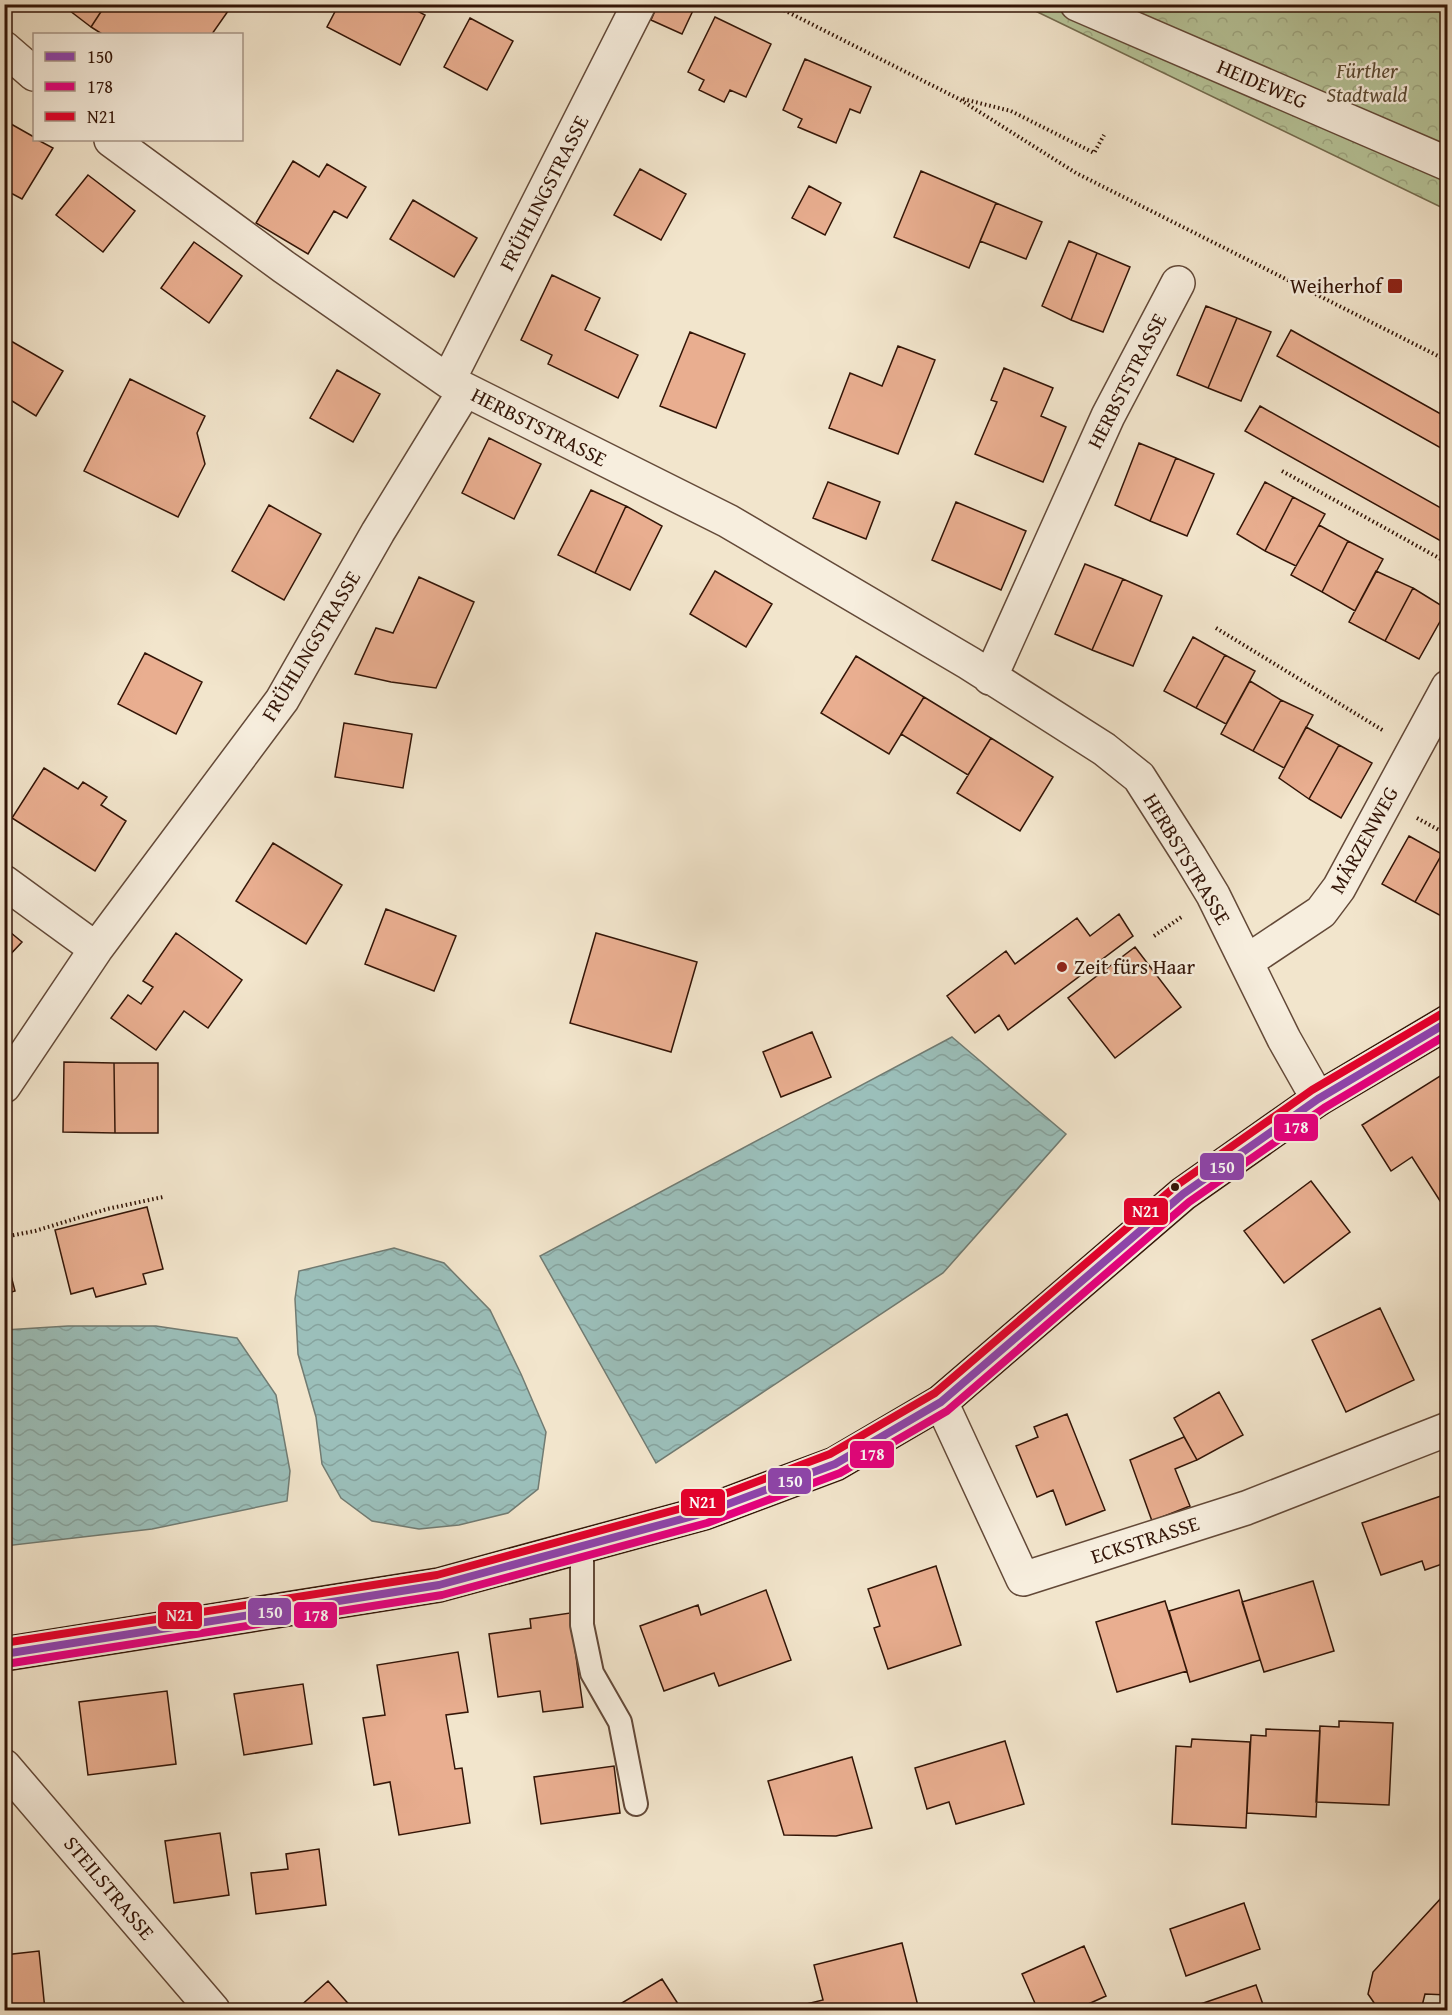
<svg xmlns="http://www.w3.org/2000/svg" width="1452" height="2015" font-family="'Gentium Book Plus',serif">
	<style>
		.forest { fill: url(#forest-crowns); stroke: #756d50; stroke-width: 1.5 }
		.water { fill: url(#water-waves); stroke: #717b72; stroke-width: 1.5 }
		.building { fill: #e9ae90; stroke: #331507; stroke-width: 1.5 }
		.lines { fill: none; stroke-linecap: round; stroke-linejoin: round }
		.lane-casing { stroke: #634938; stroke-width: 26 }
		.street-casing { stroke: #634938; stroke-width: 36 }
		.secondary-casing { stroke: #331507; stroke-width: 36 }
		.path { stroke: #331507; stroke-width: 4; stroke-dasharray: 1.5 3; stroke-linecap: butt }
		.lane { stroke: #f7eede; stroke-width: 22 }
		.street { stroke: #f7eede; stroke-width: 33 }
		.secondary { stroke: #f7eede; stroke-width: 33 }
		.bus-1-casing { stroke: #f7eede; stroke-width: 12 }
		.bus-2-casing { stroke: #f7eede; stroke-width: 12 }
		.bus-3-casing { stroke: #f7eede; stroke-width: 12 }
		.bus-1 { stroke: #8e44ad; stroke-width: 8 }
		.bus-2 { stroke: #e5007d; stroke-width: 8 }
		.bus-3 { stroke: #e4002b; stroke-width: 8 }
		.poi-dot { fill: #8f2418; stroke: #f7eede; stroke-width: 2 }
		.bus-dot { fill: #331507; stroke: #f7eede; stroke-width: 2 }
		.labels { text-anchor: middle; stroke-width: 4.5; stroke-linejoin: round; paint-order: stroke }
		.park-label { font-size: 21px; font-style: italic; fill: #5b4a33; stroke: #f7eede }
		.street-label { font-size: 21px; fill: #331507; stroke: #f7eede }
		.poi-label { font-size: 21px; fill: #331507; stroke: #f7eede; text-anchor: end }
		.line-badge { stroke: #f7eede; stroke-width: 2 }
		.badge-label { font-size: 16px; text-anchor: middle; font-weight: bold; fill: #fff }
	</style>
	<defs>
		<pattern id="forest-crowns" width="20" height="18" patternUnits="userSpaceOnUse" patternTransform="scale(1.5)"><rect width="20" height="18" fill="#b7c59a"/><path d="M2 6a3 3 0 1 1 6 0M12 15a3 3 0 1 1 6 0" fill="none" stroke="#9ea883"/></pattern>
		<pattern id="water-waves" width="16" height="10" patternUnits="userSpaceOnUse" patternTransform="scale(1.5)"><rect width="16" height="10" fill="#9bbfba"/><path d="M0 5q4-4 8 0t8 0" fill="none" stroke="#86a39e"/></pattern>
	</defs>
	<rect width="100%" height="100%" fill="#f2e5cc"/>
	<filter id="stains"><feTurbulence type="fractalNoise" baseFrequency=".00333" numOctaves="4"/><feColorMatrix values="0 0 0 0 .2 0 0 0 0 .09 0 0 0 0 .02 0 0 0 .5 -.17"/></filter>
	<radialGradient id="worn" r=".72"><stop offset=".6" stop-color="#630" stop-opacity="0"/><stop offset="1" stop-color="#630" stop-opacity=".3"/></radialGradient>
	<!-- forest -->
	<path class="forest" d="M1023,5H1447V210Z"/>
	<!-- water -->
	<path class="water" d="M952,1037L1066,1134L943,1273L656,1463L540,1256Z
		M394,1248L444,1263L490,1310L521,1374L546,1432L538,1489L508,1513L459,1525L419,1529L372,1521L341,1498L322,1464L316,1417L298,1354L295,1299L299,1271Z
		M68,1326H156L237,1338L276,1395L290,1471L287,1501L152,1529L5,1546V1330Z"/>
	<!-- building -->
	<path class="building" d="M61,4H106L91,27Z
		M106,4H233L212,34H102L91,27Z
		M339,4H422L419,12L425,15L400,65L327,27Z
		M658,4H696L682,34L651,20Z
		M715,17L771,44L746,97L730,90L724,102L699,90L704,80L688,72Z
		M470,18L513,41L487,90L444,67Z
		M805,59L871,87L860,113L850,109L836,143L798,127L802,119L783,110Z
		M4,120L34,137V140H38L53,148L22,199L9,192L4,201Z
		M293,161L319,177L327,164L366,187L347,218L334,211L308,254L256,223Z
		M640,169L686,194L661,240L614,215Z
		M921,171L996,203L969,268L894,237Z
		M88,175L135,211L103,252L56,215Z
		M809,186L841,203L825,235L792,218Z
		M413,200L477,238L454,277L390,239Z
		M996,203L1042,222L1026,259L980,241Z
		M1069,241L1097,253L1071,320L1042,306Z
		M194,242L242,276L209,323L161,288Z
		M1097,253L1130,267L1103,332L1071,320Z
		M552,275L600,298L585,330L638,355L618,398L548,364L552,355L521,340Z
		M1206,306L1237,318L1208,388L1177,375Z
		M1237,318L1271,332L1241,401L1208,388Z
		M1291,330L1448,418V452L1277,356Z
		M690,332L745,354L716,428L660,406Z
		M4,337L63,371L36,416L4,396Z
		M898,346L935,360L898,454L829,428L850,373L882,386Z
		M1004,368L1053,388L1041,416L1066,427L1043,482L975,454L997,402L991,400Z
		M337,370L380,394L353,442L310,418Z
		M130,379L205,416L197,433L205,464L178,517L84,471Z
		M1260,406L1448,512V545L1245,431Z
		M489,438L541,464L514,519L462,493Z
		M1139,443L1176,458L1150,521L1115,505Z
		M1176,458L1214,474L1187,536L1150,521Z
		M828,482L880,502L866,539L813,518Z
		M1265,482L1293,497L1265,551L1237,534Z
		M591,490L626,506L595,573L558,555Z
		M1293,497L1325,514L1296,566L1265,551Z
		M956,502L1026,531L1001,590L932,560Z
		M269,505L321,534L284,600L232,571Z
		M626,506L662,526L630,590L595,573Z
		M1319,525L1348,541L1322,592L1291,575Z
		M1348,541L1383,559L1355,611L1322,592Z
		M1085,564L1123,579L1092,650L1055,634Z
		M715,571L772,604L746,647L690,614Z
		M1376,571L1413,588L1385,641L1349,622Z
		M419,577L474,602L436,688L391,682L355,674L376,628L393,633Z
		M1123,579L1162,596L1133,666L1092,650Z
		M1413,588L1447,609L1419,659L1385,641Z
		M1193,637L1225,655L1196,708L1164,691Z
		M145,653L202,682L176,734L118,704Z
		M1225,655L1255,671L1226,724L1196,708Z
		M856,656L924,697L889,754L821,713Z
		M1250,681L1281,700L1253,751L1221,734Z
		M924,697L991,738L968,775L901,734Z
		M1281,700L1313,715L1284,768L1253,751Z
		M344,723L412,734L403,788L335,777Z
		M1306,727L1339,745L1309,799L1279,778Z
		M991,738L1053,777L1020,831L957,793Z
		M1339,745L1372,763L1341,818L1309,799Z
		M44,768L78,789L83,782L107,797L101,805L126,821L95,871L12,818Z
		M1409,836L1442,854L1415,902L1382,884Z
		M273,843L342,885L306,944L236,901Z
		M1442,854L1448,857L1447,919L1415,902Z
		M386,909L456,936L434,991L365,964Z
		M1119,914L1133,936L1008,1030L999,1015L975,1033L947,996L1006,951L1015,964L1077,918L1090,936Z
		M4,927L22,942L4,961Z
		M176,933L242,980L208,1028L184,1011L156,1050L111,1018L128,995L141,1004L153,987L143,981Z
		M596,933L697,962L671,1052L570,1023Z
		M1135,947L1181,1007L1115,1058L1068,998Z
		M812,1032L831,1077L781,1097L763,1052Z
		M64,1062L114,1063L115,1133L63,1132Z
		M114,1063H158V1133H115Z
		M1448,1071V1201L1442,1204L1412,1157L1391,1171L1362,1125Z
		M1311,1181L1350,1232L1284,1283L1244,1231Z
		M147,1207L163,1269L143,1274L146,1284L96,1297L93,1288L71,1294L55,1230Z
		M4,1249L15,1291L4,1294Z
		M1380,1308L1414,1380L1346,1412L1312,1340Z
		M1219,1392L1243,1435L1197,1460L1174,1418Z
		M1067,1414L1105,1510L1066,1525L1053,1490L1037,1497L1016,1446L1038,1437L1034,1427Z
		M1184,1437L1197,1460L1175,1469L1190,1506L1152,1521L1130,1460Z
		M1441,1496L1448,1514V1562L1425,1570L1422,1561L1381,1575L1362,1523Z
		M936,1566L961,1645L888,1669L874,1628L880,1626L868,1589Z
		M1313,1581L1334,1651L1264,1672L1242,1602Z
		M766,1590L791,1660L719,1686L714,1673L664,1691L640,1626L698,1605L701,1615Z
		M1239,1590L1260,1660L1190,1682L1169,1611Z
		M1165,1601L1187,1671L1117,1692L1096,1622Z
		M570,1613L583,1707L543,1712L540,1691L498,1697L489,1634L531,1628L530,1619Z
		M458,1652L468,1712L446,1715L455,1769L462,1768L470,1823L399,1835L390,1782L374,1785L363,1718L385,1715L377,1665Z
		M303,1684L312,1744L244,1755L234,1694Z
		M167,1691L176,1764L88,1775L79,1702Z
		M1339,1721L1393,1723L1389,1805L1316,1802L1320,1726L1339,1727Z
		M1266,1729L1320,1731L1316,1817L1247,1813L1251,1735L1266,1736Z
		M1192,1739L1250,1742L1246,1828L1172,1824L1176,1746L1191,1747Z
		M1005,1741L1024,1804L956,1824L949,1802L927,1809L915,1768Z
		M852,1757L872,1828L836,1836L784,1835L768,1781Z
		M614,1766L620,1813L541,1824L534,1777Z
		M220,1833L229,1895L174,1903L165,1841Z
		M319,1849L326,1905L256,1914L251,1873L288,1869L286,1854Z
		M1448,1895V1995L1425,1994L1421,2010H1379L1368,1994L1373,1972L1443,1896Z
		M1244,1903L1260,1949L1186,1976L1170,1929Z
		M902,1943L919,2010H804L802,2005L823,2000L814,1965Z
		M1084,1946L1106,1996L1075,2010H1038L1022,1974Z
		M39,1951L45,2010H4V1955Z
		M662,1979L682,2010H610Z
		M328,1981L354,2010H296Z
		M1256,1985L1265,2010H1183Z"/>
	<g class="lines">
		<defs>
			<path id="lane" d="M582,1546V1625L592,1673L620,1722L636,1804"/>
			<path id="street" d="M1077,4L1448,164
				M4,48L34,74
				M111,140L284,267L448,381L728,521L969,663L1104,749L1139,777L1190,857L1213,895L1284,1039L1318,1099
				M448,381L639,4
				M990,678L1108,416L1178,283
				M4,882L96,949
				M1246,962L1321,912L1339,888L1448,687
				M4,1086L96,949L282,700L378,532L465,390
				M941,1402L1023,1579L1246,1508L1448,1429
				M4,1766L213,2010"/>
			<path id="secondary" d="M4,1654L439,1585L704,1513L835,1464L941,1402L1183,1194L1318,1099L1448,1022"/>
		</defs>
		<!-- lane casing -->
		<use href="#lane" class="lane-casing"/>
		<!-- street casing -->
		<use href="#street" class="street-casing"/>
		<!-- secondary casing -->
		<use href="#secondary" class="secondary-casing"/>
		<!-- path -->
		<path class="path" d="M772,4L959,99L1076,173L1448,361
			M963,99L1011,111L1094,153L1104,135
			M1282,471L1448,563
			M1216,628L1384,731
			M1417,818L1448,835
			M1154,936L1183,916
			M4,1237L35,1231L107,1209L163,1197"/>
		<!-- lane -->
		<use href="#lane" class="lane"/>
		<!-- street -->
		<use href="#street" class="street"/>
		<!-- secondary -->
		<use href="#secondary" class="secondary"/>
		<defs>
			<path id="bus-1" d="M4,1654L439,1585L704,1513L835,1464L941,1402L1183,1194L1318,1099L1448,1022"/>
			<path id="bus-2" d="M6,1664L442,1595L707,1523L840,1473L947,1411L1189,1202L1324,1108L1448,1034"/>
			<path id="bus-3" d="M4,1643L437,1575L701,1503L830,1454L935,1393L1177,1185L1312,1090L1443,1013"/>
		</defs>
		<!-- bus-1 casing -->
		<use href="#bus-1" class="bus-1-casing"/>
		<!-- bus-2 casing -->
		<use href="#bus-2" class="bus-2-casing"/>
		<!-- bus-3 casing -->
		<use href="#bus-3" class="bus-3-casing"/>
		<!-- bus-1 -->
		<use href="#bus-1" class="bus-1"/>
		<!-- bus-2 -->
		<use href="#bus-2" class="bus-2"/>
		<!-- bus-3 -->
		<use href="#bus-3" class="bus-3"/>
	</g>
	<!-- markers -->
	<g class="poi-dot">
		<rect x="1387" y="278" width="16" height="16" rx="3"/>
		<circle cx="1062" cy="967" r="6"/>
	</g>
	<circle class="bus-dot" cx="1175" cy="1187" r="5"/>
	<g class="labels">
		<!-- park labels -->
		<g class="park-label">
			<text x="1367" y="78">Fürther<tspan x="1367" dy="24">Stadtwald</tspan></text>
		</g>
		<!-- street labels -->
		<g class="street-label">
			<text transform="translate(1262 84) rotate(23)" y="7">HEIDEWEG</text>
			<text transform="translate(544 193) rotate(-63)" y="7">FRÜHLINGSTRASSE</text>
			<text transform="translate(1127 381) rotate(-63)" y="7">HERBSTSTRASSE</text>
			<text transform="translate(539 427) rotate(27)" y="7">HERBSTSTRASSE</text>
			<text transform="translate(311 646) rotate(-59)" y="7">FRÜHLINGSTRASSE</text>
			<text transform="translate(1364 840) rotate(-61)" y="7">MÄRZENWEG</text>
			<text transform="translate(1187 859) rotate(59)" y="7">HERBSTSTRASSE</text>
			<text transform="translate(1145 1540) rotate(-18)" y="7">ECKSTRASSE</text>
			<text transform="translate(109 1888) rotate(50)" y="7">STEILSTRASSE</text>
		</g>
		<!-- poi labels -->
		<g class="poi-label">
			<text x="1382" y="293">Weiherhof</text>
			<text x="1074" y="974" text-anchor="start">Zeit fürs Haar</text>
		</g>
	</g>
	<g class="line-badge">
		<rect x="1273" y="1113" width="46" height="29" rx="6" fill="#e5007d"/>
		<rect x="1199" y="1152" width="46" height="29" rx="6" fill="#8e44ad"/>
		<rect x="1123" y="1197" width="46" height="29" rx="6" fill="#e4002b"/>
		<rect x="849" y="1440" width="46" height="29" rx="6" fill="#e5007d"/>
		<rect x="767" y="1467" width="45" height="28" rx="6" fill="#8e44ad"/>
		<rect x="680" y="1488" width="46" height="29" rx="6" fill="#e4002b"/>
		<rect x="247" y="1597" width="45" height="29" rx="6" fill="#8e44ad"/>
		<rect x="293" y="1601" width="45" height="28" rx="6" fill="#e5007d"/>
		<rect x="157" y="1601" width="46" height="29" rx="6" fill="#e4002b"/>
	</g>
	<g class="badge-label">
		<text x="1296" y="1133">178</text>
		<text x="1222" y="1173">150</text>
		<text x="1146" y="1217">N21</text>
		<text x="872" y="1460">178</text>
		<text x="790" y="1487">150</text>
		<text x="703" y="1508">N21</text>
		<text x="270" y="1618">150</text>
		<text x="316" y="1621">178</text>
		<text x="180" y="1621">N21</text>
	</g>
	<!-- margin -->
	<rect width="1452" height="2015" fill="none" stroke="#f2e5cc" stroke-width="24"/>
	<rect x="6" y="6" width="1440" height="2003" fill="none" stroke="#331507" stroke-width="3"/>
	<rect x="12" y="12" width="1428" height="1991" fill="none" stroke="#331507" stroke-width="1.5"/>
	<!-- legend -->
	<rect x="33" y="33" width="210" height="108" fill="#f7eede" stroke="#a99788" stroke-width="1.5"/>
	<rect x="45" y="52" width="30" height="9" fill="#8e44ad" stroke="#a99788" stroke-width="1.5"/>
	<text x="87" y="63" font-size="18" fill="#331507">150</text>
	<rect x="45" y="82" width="30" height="9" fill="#e5007d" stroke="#a99788" stroke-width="1.5"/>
	<text x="87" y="93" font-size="18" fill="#331507">178</text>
	<rect x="45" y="112" width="30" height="9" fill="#e4002b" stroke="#a99788" stroke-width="1.5"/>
	<text x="87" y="123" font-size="18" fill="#331507">N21</text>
	<rect width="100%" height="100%" filter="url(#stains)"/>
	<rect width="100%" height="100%" fill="url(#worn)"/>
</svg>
